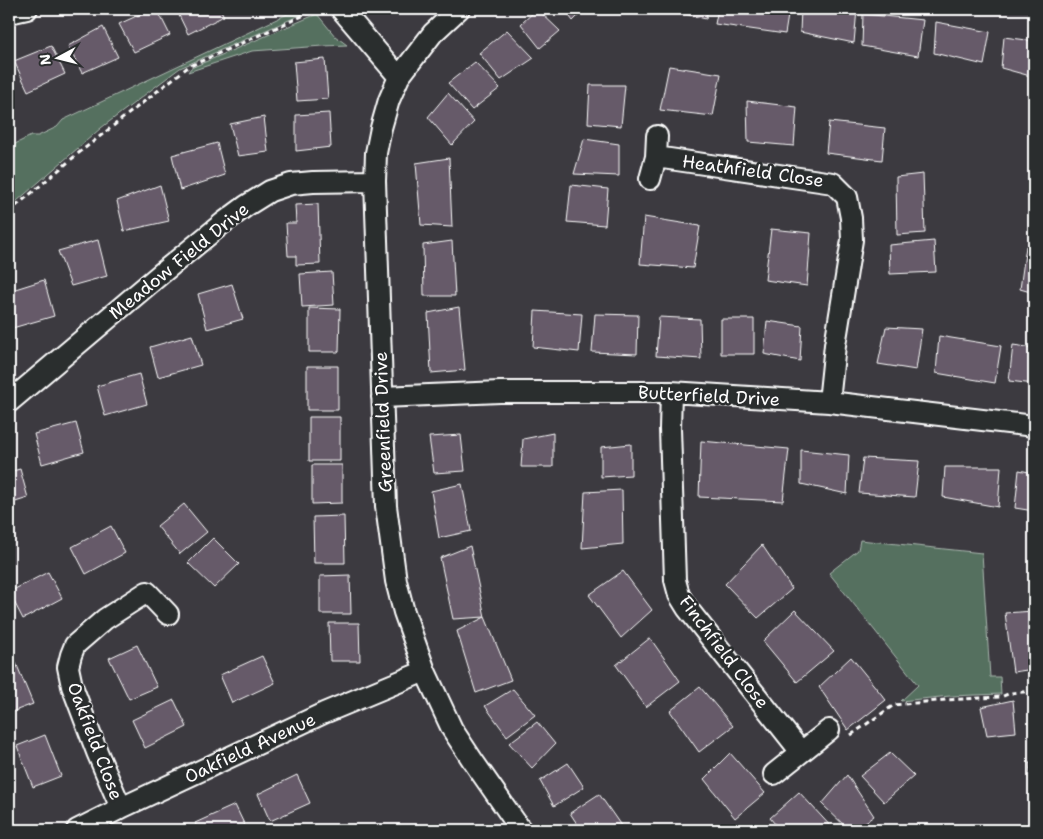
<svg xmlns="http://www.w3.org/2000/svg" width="1043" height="839" font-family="'Shantell Sans',sans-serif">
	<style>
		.green { fill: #55705f; stroke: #aab8af }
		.building { fill: #665a69; stroke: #fff }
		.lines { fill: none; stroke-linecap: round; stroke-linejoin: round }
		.street-casing { stroke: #fff; stroke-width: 24 }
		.path { stroke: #fff; stroke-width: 3; stroke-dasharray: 5 4; stroke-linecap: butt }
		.street { stroke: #2a2d2e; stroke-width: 20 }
		.labels { text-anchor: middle; stroke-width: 5; stroke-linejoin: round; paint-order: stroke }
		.street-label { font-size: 18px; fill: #fff; stroke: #2a2d2e }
	</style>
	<rect width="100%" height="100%" fill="#3c3a40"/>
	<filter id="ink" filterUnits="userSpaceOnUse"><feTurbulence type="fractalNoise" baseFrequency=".02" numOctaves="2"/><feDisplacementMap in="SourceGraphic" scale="10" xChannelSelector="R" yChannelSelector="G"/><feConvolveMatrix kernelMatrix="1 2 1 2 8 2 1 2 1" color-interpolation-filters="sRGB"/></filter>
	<g filter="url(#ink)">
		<!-- green -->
		<path class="green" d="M298,9H314L180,68L101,128L9,208V147L31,136H38L57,127L63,120Z
			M317,14L335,36L347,45L323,46L252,51L188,72L191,68Z
			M860,540L982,553L990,677H1000L1001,694L950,696L901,701L918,685L829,573L858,550Z"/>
		<!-- building -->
		<path class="building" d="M152,9H157L170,35L134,52L119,24Z
			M176,9H220L224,16L188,34Z
			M537,9L560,31L540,48L521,24Z
			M564,9H585L573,21Z
			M664,9H708L706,19Z
			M718,9H789L785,34L715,24Z
			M801,9H857L854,43L800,32Z
			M863,14L923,20L918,56L862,46Z
			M936,22L990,32L984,65L934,53Z
			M103,27L118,57L82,73L68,46Z
			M507,30L534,58L501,80L479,53Z
			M1004,37L1034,41V77L1001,68Z
			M51,46L65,74L28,91L14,61Z
			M325,59L328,99L297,101L294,62Z
			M475,62L500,88L472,110L448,83Z
			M669,66L721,74L713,116L660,110Z
			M590,85H625L621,126L588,123Z
			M448,93L474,122L452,145L428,117Z
			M747,101L797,107L794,146L748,142Z
			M329,113L331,147L296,151V115Z
			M264,117L268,152L238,156L230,124Z
			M829,122L885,128L882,160L826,153Z
			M584,139L619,144V176L574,174Z
			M217,143L225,175L180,190L172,155Z
			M449,158L452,227L421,225L416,163Z
			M923,174L925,233L897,235L896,177Z
			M160,185L169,221L124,231L117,201Z
			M571,185L608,189L605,225L567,222Z
			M1034,194V226L1030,225Z
			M318,204L320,264L296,265V256H288L286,223H296L295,205Z
			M644,217L700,226L693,268L640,264Z
			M771,229L811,233L807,286L765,280Z
			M98,240L107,276L71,286L58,251Z
			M452,241L455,296H424L423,245Z
			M934,241L936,272L890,274L889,245Z
			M1026,246L1034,248V293L1020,289Z
			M332,272L334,305L302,307L300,274Z
			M44,280L54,316L9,329V291Z
			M232,284L243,319L207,329L198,294Z
			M459,307L465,370L431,373L428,313Z
			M309,308L340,309L339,352H309Z
			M535,311L582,314L579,352L533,347Z
			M595,314L638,315L637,354L592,352Z
			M659,317L700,319L701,359L656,356Z
			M721,319H754V354H721Z
			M767,321L802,326L800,361L764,354Z
			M886,327L922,329L916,370L878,364Z
			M192,335L201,365L158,377L150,347Z
			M939,336L1001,346L995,383L936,373Z
			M1013,345L1034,348V384L1009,381Z
			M307,366H338V410H307Z
			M139,374L147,404L105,416L97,386Z
			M309,417H340V461H309Z
			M76,423L84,452L42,464L34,434Z
			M553,433V467H521L523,439Z
			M461,435L465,471L434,473L429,437Z
			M701,441L789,449L783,501L699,497Z
			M631,444V475L601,477V447Z
			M801,450L849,455L847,494L801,484Z
			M863,458L919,461L915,497L859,493Z
			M312,465H342V503L312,504Z
			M945,467H1001L998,507L943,497Z
			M20,469L28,498L9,504V472Z
			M1019,470L1034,473V511L1015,508Z
			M462,484L471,531L439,538L431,491Z
			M622,490L623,544L582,548L585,492Z
			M184,504L207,532L180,554L157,526Z
			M344,516L345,563H314L313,517Z
			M111,526L125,553L86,574L72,547Z
			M213,538L239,564L214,588L188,563Z
			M762,545L792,589L758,618L725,584Z
			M470,546L485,617L453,619L440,558Z
			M623,571L652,610L621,638L589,595Z
			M48,572L62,598L23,619L9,592Z
			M350,575L351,614H320V576Z
			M795,610L834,651L797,682L763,641Z
			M1034,611V669L1013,672L1005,613Z
			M485,617L511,680L476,693L457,631Z
			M329,623H359L360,661H330Z
			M650,638L680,681L646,707L616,665Z
			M137,645L157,687L129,699L109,658Z
			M262,656L275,683L232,703L220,675Z
			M851,657L886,700L848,730L819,687Z
			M16,663L33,704L9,713V666Z
			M700,687L733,726L699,752L670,711Z
			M513,689L535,715L507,736L485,706Z
			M174,700L187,727L145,748L132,720Z
			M1013,700L1016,732L987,735L981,707Z
			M537,722L555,744L532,768L509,743Z
			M45,735L61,776L33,787L17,746Z
			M730,753L765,793L735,818L704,779Z
			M890,753L914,776L884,802L860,776Z
			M568,763L584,787L554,806L540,781Z
			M1029,763H1034V796H1032Z
			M297,775L310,803L270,821L258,794Z
			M847,775L874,816L854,830H849L822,804Z
			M799,792L834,830H780L770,818Z
			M599,794L624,830H581L570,813Z
			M235,805L247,830H198L195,823Z"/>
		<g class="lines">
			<defs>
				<path id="street" d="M341,9L399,77
					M459,9L433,33L399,77L389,100L381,128L376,153L375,181L386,506L396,581L404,612L425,671L452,729L473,761L521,830
					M9,13L27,9
					M656,157L833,183L847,197L851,218L852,240L835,345L829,402
					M650,179L656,157L657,136
					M671,392L670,429L675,580L679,595L687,608L801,752
					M382,397L500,392H671L829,402L1034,426
					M9,402L163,272L223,223L246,206L270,191L291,184L313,182L375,181
					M774,774L829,730
					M121,808L97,752L72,686L68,667L71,655L75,645L105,619L147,592L168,614
					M77,830L121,808L324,713L425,671"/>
			</defs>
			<!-- street casing -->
			<use href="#street" class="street-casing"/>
			<!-- path -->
			<path class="path" d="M9,212L80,152L188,67L318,9
				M851,735L894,705L946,700L1001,697L1010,693L1034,691"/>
			<!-- street -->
			<use href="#street" class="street"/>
		</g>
	</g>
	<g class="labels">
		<!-- street labels -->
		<g class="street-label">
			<text transform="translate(753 171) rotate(8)" y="6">Heathfield Close</text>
			<text transform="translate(179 261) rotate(-39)" y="6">Meadow Field Drive</text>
			<text transform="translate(709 396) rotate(3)" y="6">Butterfield Drive</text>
			<text transform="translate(383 422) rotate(-92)" y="6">Greenfield Drive</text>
			<text transform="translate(724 652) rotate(53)" y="6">Finchfield Close</text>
			<text transform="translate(95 741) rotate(69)" y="6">Oakfield Close</text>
			<text transform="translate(250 748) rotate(-25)" y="6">Oakfield Avenue</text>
		</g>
	</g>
	<!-- margin -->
	<rect width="1043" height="839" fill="none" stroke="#2a2d2e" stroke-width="30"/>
	<rect x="15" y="15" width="1013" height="809" fill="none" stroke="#fff" stroke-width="2" filter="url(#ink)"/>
	<!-- north arrow -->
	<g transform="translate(58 58) rotate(263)" stroke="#2a2d2e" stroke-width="4" paint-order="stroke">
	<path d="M0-4L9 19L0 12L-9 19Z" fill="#ffffff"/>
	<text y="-8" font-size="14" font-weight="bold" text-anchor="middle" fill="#ffffff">N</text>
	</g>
</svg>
